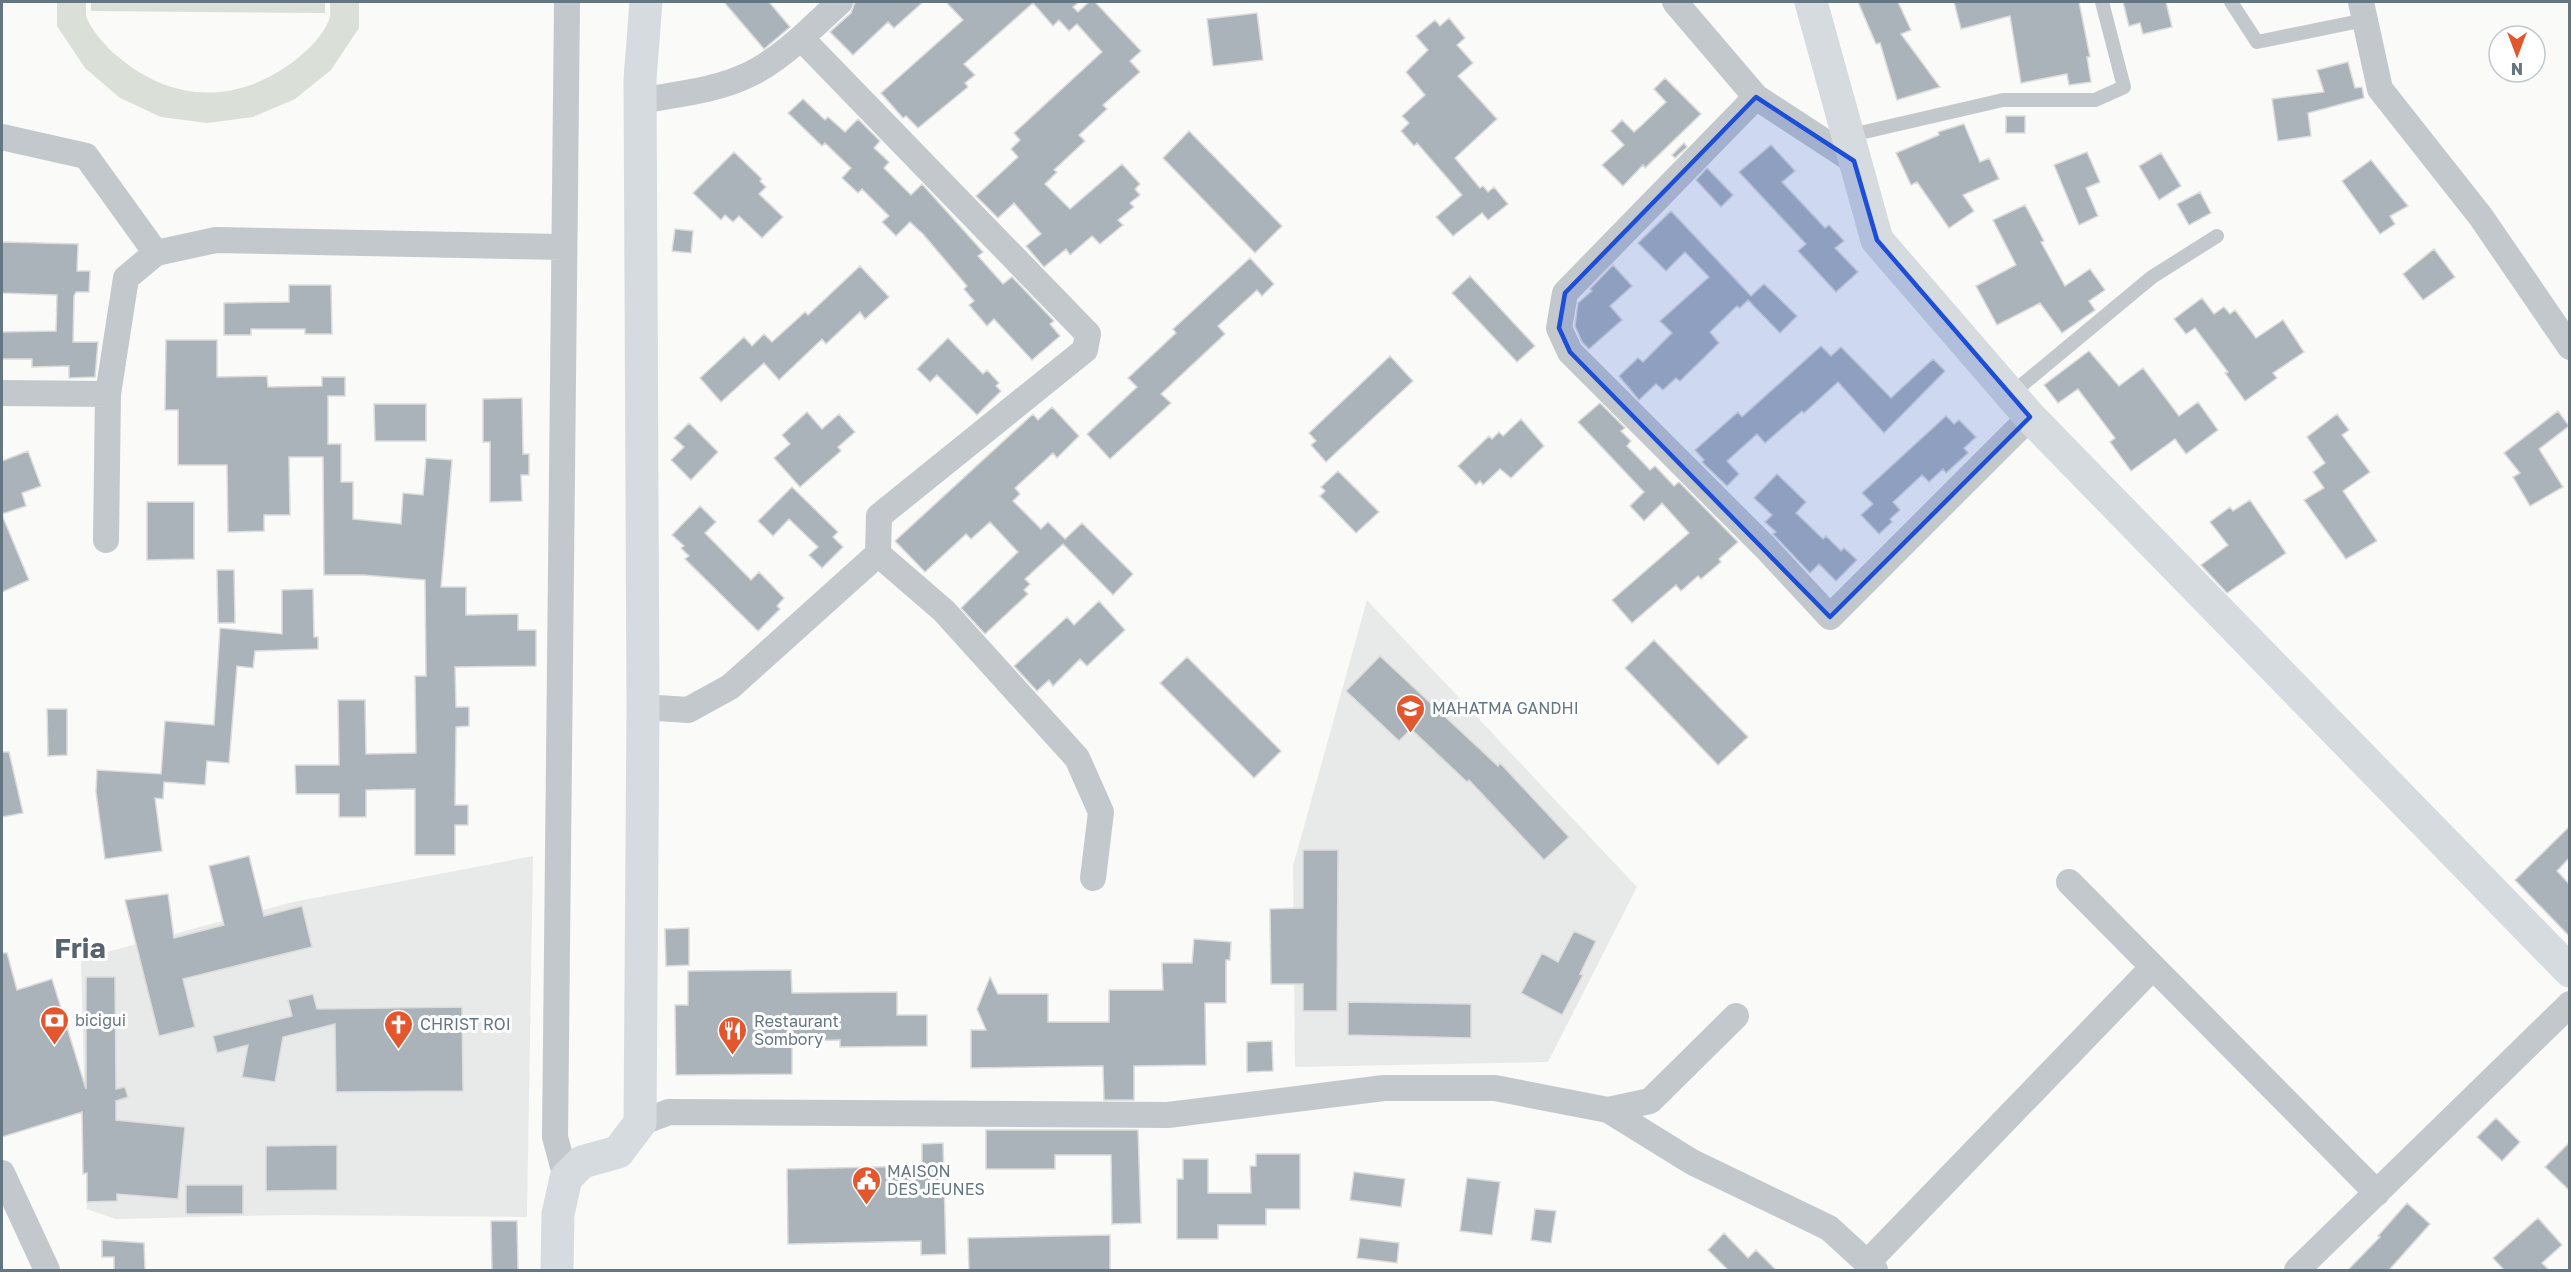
<svg xmlns="http://www.w3.org/2000/svg" width="2571" height="1272" font-family="'Golos Text',sans-serif">
	<style>
		.built { fill: #e8e9e9 }
		.green { fill: #dadfd7 }
		.building { fill: #aab3b9; stroke: #dcdcda; stroke-width: 1.5 }
		.lines { fill: none; stroke-linecap: round; stroke-linejoin: round }
		.service { stroke: #c3c8cc; stroke-width: 14 }
		.minor { stroke: #c3c8cc; stroke-width: 26 }
		.secondary { stroke: #d6dbdf; stroke-width: 33 }
		.marked { fill: #1d4ed8; fill-opacity: 0.2; stroke: #1d4ed8; stroke-width: 4.5; stroke-linejoin: round }
		.labels { text-anchor: middle; stroke-width: 6; stroke-linejoin: round; paint-order: stroke }
		.poi-label { font-size: 16px; fill: #657683; stroke: #fff; text-anchor: start }
		.town-label { font-size: 28px; font-weight: bold; fill: #57646e; stroke: #fff }
	</style>
	<rect width="100%" height="100%" fill="#fafaf8"/>
	<!-- built -->
	<path class="built" d="M1367,600L1637,887L1548,1062L1295,1067L1293,866Z
		M533,856L527,1217L290,1215L115,1219L87,1209L81,959L293,902Z"/>
	<!-- green -->
	<path class="green" d="M57,2H86C86,6 86,11 86,15C88,26 107,48 116,55C172,104 239,105 298,58C309,49 324,34 329,20C331,15 330,7 330,2H359V28L331,70L295,99L253,117L207,123L161,117L120,98L85,68L57,26Z
		M91,2H325V13L91,11Z"/>
	<!-- building -->
	<path class="building" d="M724,2H769L790,27L764,49Z
		M855,2H923L894,28L888,22L853,55L830,32L851,13Z
		M946,2H1079L1073,7L1078,12L1089,2H1095L1141,51L1130,61L1140,72L1103,105L1107,109L1079,135L1085,141L1054,170L1057,172L1045,184L1070,209L1122,164L1140,184L1135,189L1140,195L1130,203L1134,207L1118,220L1123,225L1100,244L1092,236L1070,255L1066,249L1044,267L1026,246L1041,234L1014,203L998,218L976,196L1018,157L1011,149L1020,140L1014,133L1102,52L1077,24L1069,31L1059,20L1053,26L1033,3L964,64L975,75L965,83L968,87L918,128L906,116L903,118L881,93L963,20Z
		M1858,2H1898L1911,30L1901,34L1940,87L1897,100L1880,43L1876,44Z
		M1954,2H2079L2090,57H2087L2091,82L2069,85L2067,74L2021,83L2010,16L1961,29Z
		M2123,2H2166L2172,27L2143,34L2140,23L2129,26Z
		M1257,13L1263,60L1213,66L1207,19Z
		M1449,18L1465,38L1457,45L1473,63L1458,76L1497,119L1455,158L1480,188L1483,186L1488,192L1494,187L1508,204L1488,220L1482,213L1453,236L1436,217L1462,195L1417,143L1414,146L1401,131L1409,123L1402,116L1425,95L1406,72L1428,50L1416,36L1435,20L1440,26Z
		M2348,62L2355,88L2362,87L2364,98L2308,113L2311,136L2278,141L2272,99L2324,92L2317,70Z
		M1665,78L1701,114L1645,168L1643,165L1623,186L1602,165L1624,145L1611,131L1622,120L1634,132L1643,124L1666,102L1654,89Z
		M803,99L825,120L828,117L845,132L858,119L880,141L874,148L889,162L884,168L911,195L922,184L983,252L978,256L1003,284L1012,277L1054,321L1050,324L1060,336L1032,360L994,319L987,326L969,305L974,301L964,289L967,286L923,234L910,222L896,236L882,222L889,216L862,189L858,193L842,178L851,168L825,143L822,146L788,113Z
		M2006,116H2025V133H2006Z
		M1964,124L1980,162L1989,158L1999,179L1963,195L1974,211L1949,228L1917,182L1911,185L1896,153L1939,135L1938,132Z
		M1189,131L1282,226L1255,253L1163,158Z
		M1684,143L1687,147L1675,158L1672,155Z
		M1771,145L1795,171L1782,182L1825,228L1829,225L1844,241L1835,248L1858,272L1836,292L1798,251L1806,244L1739,172Z
		M734,152L762,179L760,181L766,187L759,194L783,217L762,238L739,216L733,222L725,215L721,220L693,193Z
		M2087,152L2100,182L2086,188L2098,216L2079,225L2054,165Z
		M2161,153L2181,186L2159,200L2139,166Z
		M2371,160L2408,206L2390,216L2395,224L2380,234L2342,181Z
		M1707,168L1733,195L1721,207L1696,180Z
		M2200,192L2211,213L2189,225L2177,204Z
		M2025,205L2044,241L2041,242L2065,286L2090,269L2105,290L2089,301L2095,310L2062,333L2040,303L1997,325L1976,286L2016,265L1993,220Z
		M1671,211L1751,296L1764,284L1797,316L1780,333L1748,300L1740,308L1737,306L1710,332L1719,343L1680,381L1676,378L1663,390L1656,384L1639,400L1619,376L1638,358L1643,362L1672,333L1660,321L1709,277L1685,252L1666,271L1638,243Z
		M675,229L693,231L691,253L672,251Z
		M2,242L78,244L77,271H90L89,292H76L74,296L73,342H98L95,377L69,378V366L32,367V359H2V332L56,331L57,295L2,293Z
		M2434,249L2455,277L2423,300L2403,274Z
		M1250,258L1274,284L1262,296L1257,290L1218,326L1225,334L1161,394L1171,403L1110,459L1087,434L1137,387L1128,378L1176,333L1173,329Z
		M1613,265L1632,286L1610,306L1622,320L1589,349L1582,342L1575,326L1578,303L1592,291L1590,289Z
		M860,266L889,297L865,319L860,312L826,344L822,339L779,380L764,363L721,402L700,378L744,337L752,346L764,334L772,342L805,312L808,315Z
		M1470,276L1535,346L1517,362L1452,293Z
		M289,285H331L332,334H305V329H251V335H224V303L289,302Z
		M2202,298L2214,314L2224,307L2230,314L2235,310L2256,338L2283,320L2304,352L2273,373L2277,378L2245,401L2225,373L2228,372L2195,328L2186,334L2174,319Z
		M948,338L983,374L987,370L999,383L996,386L1001,391L977,415L937,375L930,382L917,369Z
		M166,340H217V377L267,376L268,387L322,386V377H345V396H328V444H341V482H353V519L401,524L403,493L423,495L426,458L452,460L441,587H466V615L518,614V630H536V666L455,667L456,707H469V726L456,727L455,805H468V825H455V855H415V789L366,790V817H339V794H296L295,765H339L338,700H365L366,754L416,753L415,676H426L425,580L363,575H324L323,457H289L290,515H264V531L228,532L227,465H178V410H165Z
		M1821,346L1831,356L1841,347L1891,398L1933,359L1945,371L1884,433L1838,382L1804,413L1802,411L1765,443L1757,434L1727,461L1739,474L1727,486L1702,462L1704,460L1695,450L1738,412L1742,417Z
		M2089,351L2119,386L2143,368L2179,416L2198,402L2218,430L2186,454L2175,439L2131,471L2110,442L2115,438L2078,389L2058,403L2044,385Z
		M1390,356L1413,381L1326,462L1311,445L1316,441L1309,433Z
		M522,398L523,454H529V475H521L522,501L490,502V442H483V399Z
		M1600,403L1625,428L1621,431L1631,441L1627,446L1650,470L1655,466L1674,486L1679,482L1738,542L1719,559L1721,562L1701,579L1698,576L1681,591L1676,585L1632,623L1612,600L1689,533L1662,503L1644,521L1630,506L1644,492L1578,422Z
		M374,404H426V441H375Z
		M1052,407L1079,436L1057,458L1053,453L1015,488L1020,494L1013,501L1041,529L1048,522L1065,539L1082,523L1133,574L1113,595L1063,544L1025,579L1030,584L1024,590L1028,594L985,634L961,608L1018,552L990,522L971,539L966,534L925,572L895,541L1033,414L1038,420Z
		M2558,411L2569,426L2539,449L2563,487L2530,506L2513,477L2520,473L2504,453Z
		M807,412L822,429L839,414L855,432L838,447L841,451L800,487L774,458L790,444L782,435Z
		M2337,414L2349,430L2342,435L2370,472L2343,491L2377,541L2346,559L2304,500L2324,488L2313,472L2325,463L2307,437Z
		M1946,416L1954,424L1959,420L1976,437L1964,448L1968,453L1946,473L1943,469L1929,482L1922,475L1893,502L1900,510L1890,519L1892,522L1879,534L1861,515L1873,504L1862,493Z
		M1521,419L1544,446L1511,478L1500,469L1483,485L1480,481L1476,485L1458,466L1489,436L1492,439L1499,432L1503,436Z
		M689,423L718,452L691,480L671,460L684,447L674,438Z
		M28,451L41,486L22,493L26,506L2,514V461Z
		M1338,471L1379,512L1356,533L1320,496L1325,491L1321,487Z
		M1777,474L1806,502L1796,513L1823,539L1826,536L1841,551L1844,548L1857,560L1836,581L1819,564L1810,573L1773,534L1776,532L1765,522L1772,515L1754,498Z
		M792,487L838,532L833,537L843,547L822,568L809,555L818,547L789,519L773,536L758,521Z
		M2250,500L2286,553L2227,593L2201,565L2228,545L2210,522L2230,507L2233,511Z
		M147,502H194V559L147,560Z
		M700,506L716,522L705,533L751,580L759,572L784,598L777,606L780,609L758,631L685,559L689,556L681,548L684,546L672,535Z
		M2,515L29,580L2,592Z
		M217,570H234L235,623H218Z
		M313,589L314,637H318V649L255,651L253,668L237,666L229,763L207,761L205,785L164,782L163,799L155,798L162,851L105,859L96,792L97,770L161,774L165,721L214,725L220,628L282,634V590Z
		M1099,601L1125,630L1087,666L1080,659L1053,686L1049,680L1037,691L1014,666L1067,617L1074,625Z
		M1654,640L1748,737L1718,765L1625,668Z
		M1380,656L1498,766L1500,763L1569,837L1544,860L1469,780L1467,782L1411,729L1399,741L1346,691Z
		M1187,657L1281,751L1254,778L1160,683Z
		M47,709H67V755L48,756Z
		M2,752H9L23,813L2,817Z
		M2570,826V857L2557,871L2570,885V937L2515,880Z
		M1303,850H1338L1337,1011H1303V984H1271L1270,909L1303,908Z
		M249,856L264,916L302,906L312,947L183,979L195,1027L159,1036L125,900L168,894L174,938L224,925L209,866Z
		M689,928V965L666,966L665,929Z
		M1574,931L1596,941L1580,974L1583,975L1562,1015L1521,993L1542,953L1558,962Z
		M1194,939L1231,942L1230,960H1226V1003H1205L1206,1065L1134,1066V1100H1104L1103,1066L971,1068V1030H986L977,1009L990,977L998,994H1048V1022H1109V990H1163L1162,963H1192Z
		M2,953H7L17,990L52,979L86,1089V977H115L116,1089L125,1087L128,1097L116,1101V1120L185,1127L178,1199L117,1194V1201L87,1202V1173L83,1174L82,1112L2,1137Z
		M791,970L792,993L897,992V1015H927V1046L840,1047V1040L792,1041V1074L676,1075L675,1005H688V971Z
		M313,994L317,1009L462,1007L463,1091L336,1092L335,1024L283,1037L275,1082L242,1077L248,1045L217,1053L213,1036L292,1016L288,1000Z
		M1348,1002L1471,1004V1038L1348,1035Z
		M1272,1041L1273,1071L1247,1072V1042Z
		M2496,1118L2520,1142L2502,1161L2477,1137Z
		M986,1130H1138L1141,1223L1112,1224L1111,1155H1055V1169H986Z
		M2570,1142V1191L2545,1167Z
		M943,1143L946,1254L921,1255V1241L788,1244L787,1169L922,1166V1144Z
		M337,1145V1190L266,1191V1146Z
		M1256,1154H1300V1209H1266V1225H1218V1239H1177V1179H1183V1159H1208V1193H1251L1250,1166H1256Z
		M1354,1172L1405,1179L1401,1207L1350,1200Z
		M1467,1178L1500,1182L1492,1235L1460,1231Z
		M186,1185H243V1214H186Z
		M2407,1203L2430,1224L2389,1270H2348L2380,1237L2378,1236Z
		M1535,1209L1556,1211L1551,1243L1531,1240Z
		M2538,1218L2562,1245L2542,1263L2549,1270H2504L2493,1258Z
		M491,1221H517L518,1270H492Z
		M1724,1233L1748,1258L1756,1250L1776,1270H1728L1708,1250Z
		M1110,1235V1270H969L968,1238Z
		M1360,1238L1399,1243L1397,1263L1357,1258Z
		M102,1240L144,1243L145,1270H114V1257H102Z"/>
	<g class="lines">
		<!-- service -->
		<path class="service" d="M2231,2L2257,42L2365,20
			M1847,136L2003,100H2095L2124,87L2102,2
			M2011,394L2152,277L2217,236"/>
		<!-- minor -->
		<path class="minor" d="M1675,2L1756,97L1854,161
			M2361,2L2380,89L2481,217L2570,347
			M801,38L840,2
			M1756,97L1565,293L1559,328L1570,352L1765,547L1830,617L2030,417
			M640,101C676,94 715,91 748,75C768,66 785,52 801,38L1088,334L1085,350L879,516L878,554L730,687L688,710L643,707
			M2,137L86,156L156,253
			M2,393L108,394
			M106,540L108,394L126,278L156,253L216,240L563,247
			M878,554L944,611L1077,758L1101,812L1093,878
			M2069,882L2377,1193
			M1608,1110L1692,1162L1829,1228L1875,1270
			M640,1123L669,1112L1168,1115L1384,1088H1495L1608,1110L1650,1101L1736,1016
			M2,1173L47,1270
			M566,1178L555,1137L567,2
			M1867,1263L2153,967
			M2297,1270L2570,1004"/>
		<!-- secondary -->
		<path class="secondary" d="M1811,2L1877,240L2030,417L2570,971
			M557,1270L558,1214L566,1178L582,1162L618,1152L640,1123L643,707L640,79L646,2"/>
	</g>
	<!-- marked area -->
	<path class="marked" d="M1756,97L1854,161L1877,240L2030,417L1830,617L1570,352L1559,328L1565,293Z"/>
	<!-- icons -->
	<defs>
		<symbol id="school-pin" viewBox="-11 -11 22 30"><path d="M0 17L-7.5 6A9.5 9.5 0 1 1 7.5 6Z" fill="#e4572e" stroke="#fff"/><path d="M0-5L7-2L0 1L-7-2ZM-4 1L0 2.5L4 1V4Q0 6-4 4Z" fill="#fff"/></symbol>
		<symbol id="bank-pin" viewBox="-11 -11 22 30"><path d="M0 17L-7.5 6A9.5 9.5 0 1 1 7.5 6Z" fill="#e4572e" stroke="#fff"/><path d="M-6-4H6V4H-6ZM0-2.3a2.3 2.3 0 1 0 0 4.6a2.3 2.3 0 1 0 0-4.6Z" fill="#fff"/></symbol>
		<symbol id="church-pin" viewBox="-11 -11 22 30"><path d="M0 17L-7.5 6A9.5 9.5 0 1 1 7.5 6Z" fill="#e4572e" stroke="#fff"/><path d="M-1.2-6h2.4v3.5h3.3v2.4h-3.3V6h-2.4V-.1h-3.3v-2.4h3.3Z" fill="#fff"/></symbol>
		<symbol id="restaurant-pin" viewBox="-11 -11 22 30"><path d="M0 17L-7.5 6A9.5 9.5 0 1 1 7.5 6Z" fill="#e4572e" stroke="#fff"/><path d="M-5-6h1v4h1v-4h1v4h1v-4h1v5L-1.5 .5V6h-2V.5L-5-1ZM5-6V6H3V1.5H1.5Q1.5-4 5-6Z" fill="#fff"/></symbol>
		<symbol id="civic-pin" viewBox="-11 -11 22 30"><path d="M0 17L-7.5 6A9.5 9.5 0 1 1 7.5 6Z" fill="#e4572e" stroke="#fff"/><path d="M-.6-6.5H3V-4.5H.6V-3L4-1V1h2V6H-6V1h2V-1L-.6-3ZM-1.2 2.5V6h2.4V2.5Z" fill="#fff"/></symbol>
	</defs>
	<g fill-rule="evenodd">
		<use href="#school-pin" x="1394" y="692" width="33" height="45"/>
		<use href="#bank-pin" x="38" y="1004" width="33" height="45"/>
		<use href="#church-pin" x="382" y="1008" width="33" height="45"/>
		<use href="#restaurant-pin" x="716" y="1014" width="33" height="45"/>
		<use href="#civic-pin" x="850" y="1164" width="33" height="45"/>
	</g>
	<g class="labels">
		<!-- poi labels -->
		<g class="poi-label">
			<text x="1432" y="714">MAHATMA GANDHI</text>
			<text x="75" y="1026">bicigui</text>
			<text x="754" y="1027">Restaurant<tspan x="754" dy="18">Sombory</tspan></text>
			<text x="420" y="1030">CHRIST ROI</text>
			<text x="887" y="1177">MAISON<tspan x="887" dy="18">DES JEUNES</tspan></text>
		</g>
		<!-- town labels -->
		<g class="town-label">
			<text x="80" y="958">Fria</text>
		</g>
	</g>
	<!-- border -->
	<rect width="2571" height="1272" fill="none" stroke="#657683" stroke-width="6"/>
	<!-- north arrow -->
	<g transform="translate(2517 54) rotate(180)"><circle r="28" fill="#ffffff" stroke="#c1c8cd" stroke-width="1.5"/>
	<path d="M0-4.5L10 22L0 15L-10 22Z" fill="#e4572e"/>
	<text y="-9" font-size="16" font-weight="bold" text-anchor="middle" fill="#657683">N</text>
	</g>
</svg>
